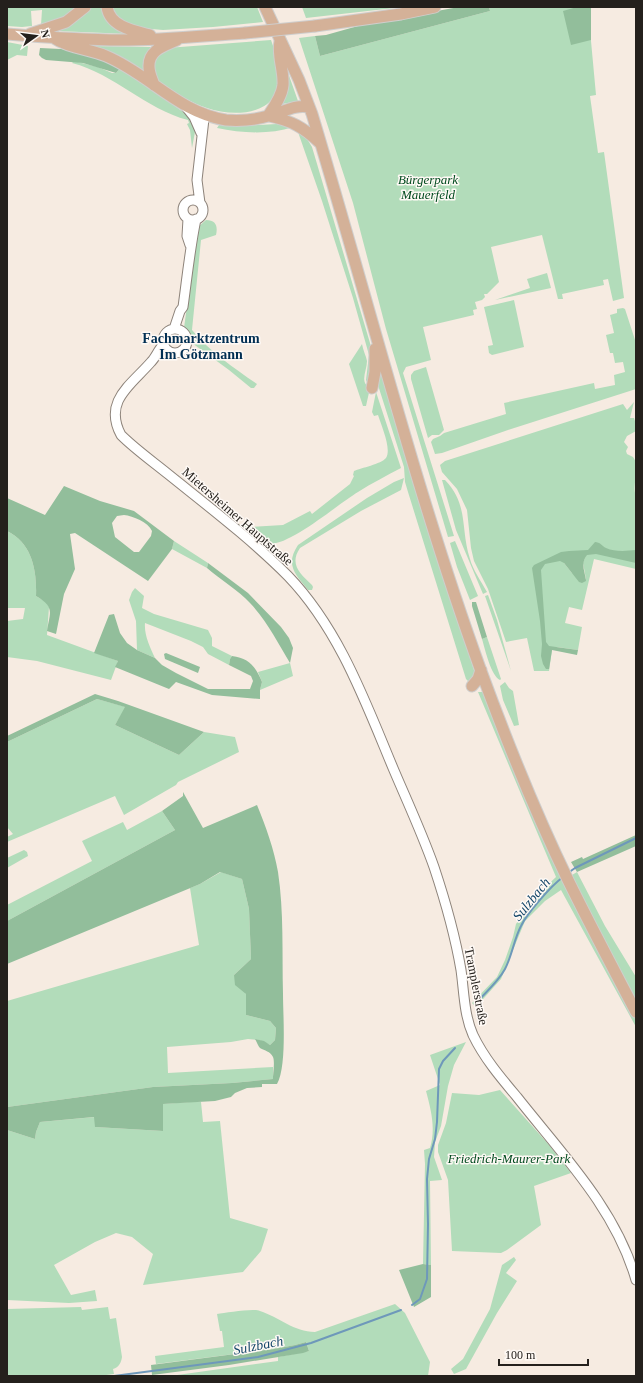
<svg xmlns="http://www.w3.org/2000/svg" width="643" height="1383" font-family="Georgia,serif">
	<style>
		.green { fill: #b2dcba; fill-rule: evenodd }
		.forest { fill: #92be9b; fill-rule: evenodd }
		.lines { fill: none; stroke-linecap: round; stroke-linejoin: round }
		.stream { stroke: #6e98ba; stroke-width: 2 }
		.minor-casing { stroke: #8d837a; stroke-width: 11 }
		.major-casing { stroke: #cfcecd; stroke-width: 13 }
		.minor { stroke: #fff; stroke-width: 9 }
		.major { stroke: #d4b198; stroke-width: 11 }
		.major-bridge-casing { stroke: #cfcecd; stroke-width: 13; stroke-linecap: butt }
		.major-bridge { stroke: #d4b198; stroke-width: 11 }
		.labels { text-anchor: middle; stroke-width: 3; stroke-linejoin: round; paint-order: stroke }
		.park-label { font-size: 13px; font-style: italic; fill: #004a1e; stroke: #fef9f5 }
		.street-label { font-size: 13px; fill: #24201c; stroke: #fef9f5 }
		.neighbourhood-label { font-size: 14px; font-weight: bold; fill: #002e52; stroke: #fef9f5 }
		.water-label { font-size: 14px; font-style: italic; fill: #134669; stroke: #fef9f5 }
	</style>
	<rect width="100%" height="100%" fill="#f6ebe1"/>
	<!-- green -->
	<path class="green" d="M7,7H79L68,16L41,25L42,10L31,11L32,26L22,27L7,26Z
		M89,7H103L129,34L57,31Z
		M110,7H257L263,22L213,27L163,30L140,28L118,20Z
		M302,7H403L306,18Z
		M489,7H591V41L596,95L590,96L598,153L604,152L624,298L613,301L608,279L603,280L604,285L562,294L563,299H558L542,235L491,247L499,282L487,294H484L485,297L482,300L475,302L477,309L473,310L474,315L423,327L431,360L406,367L403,373L454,536L448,537L386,329L353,203L299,38L315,36L320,56L490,11Z
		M271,40C275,52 280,63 280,76C280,115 235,118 207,108C190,103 176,92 161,84C151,75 154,67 156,55L167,48Z
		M7,42L28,46L27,56L17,55L7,60Z
		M89,46L154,47L147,77Z
		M74,61L98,67L112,73H116L121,67L190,117L195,127V132L192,148L190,130L187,124L189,123L188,120C145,109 115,74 72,63Z
		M286,67L298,101L277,105Z
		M277,124L293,127C269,135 241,133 217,128L219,125L237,126Z
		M298,132L304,134L312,147L370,343L373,354L368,384L366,380L369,355L353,298L322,201Z
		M206,220C216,220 218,226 216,235L201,240L192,330C210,352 234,368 257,384L254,388H251L229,370L192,343L189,332L184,328L198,227Z
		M547,273L551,288L495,300L530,288L527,279Z
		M514,300L524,347L492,355L489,353L488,346L493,345L484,307Z
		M623,308L625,309L636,343V389L508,430L442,453L435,454L431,442L433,439L440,436L444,433L506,414L504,403L594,383L595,389L615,385L614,375L625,372L623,362L615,363L613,353H610L606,335L614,333L610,315L617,313V309Z
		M362,344C363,350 366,356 367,361C367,371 359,382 370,388L366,406H363L349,364Z
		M379,363L473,667L475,673L472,680L468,681L466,679L408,492L405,482L404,467L377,382Z
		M426,367L444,430L439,435H432L428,438L411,379V375L414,371Z
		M376,392L377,395L401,468C386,476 372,483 358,492C338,504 291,545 269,544C258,544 247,531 239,524L250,527L283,525L310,511L312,514L350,484L354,476L353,475L354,471C361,468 381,464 386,458C392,449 381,425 378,415L374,416L372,412Z
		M634,402L630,418H634L636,424V431L627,436L624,442L628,447L626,451L627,454C629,455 631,456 633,457C642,468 631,484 636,496V569L594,559L582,610L569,607L565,623L582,627L578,650L557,647L552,650L549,671H534L527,638L506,642L488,589L474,561L471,548L467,510L457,489L442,472L440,465L445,461L623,404L627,410ZM586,555L583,563L586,579L572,573L564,563Z
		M404,478L401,490L361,511L300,548C289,564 300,574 312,585L313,587L312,590H308C295,574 285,565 298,545L367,498L394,482Z
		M442,480H445C469,505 460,528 470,559C473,570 481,581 487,592L483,594L456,530Z
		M7,531C32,543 37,570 36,596L46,602L49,607L47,635L118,661L111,680L37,661L7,657V621L23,619L25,608H7Z
		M174,541L208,563L207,568L172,549Z
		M455,541L478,596L470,600L457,567L450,543Z
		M135,588L144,596L142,608L154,614L208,630L212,638V646L232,656L230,659L229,665L208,654L203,647L191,641L145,623C144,635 150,647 155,658L137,650L136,621L129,600L132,592Z
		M488,595L497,620L511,671L485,596Z
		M487,637L501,679L500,680C491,676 485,649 482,639Z
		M290,663L293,676L260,690L262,682L258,672Z
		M505,682L509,688L513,691L519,725L514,726L503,700L500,686Z
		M478,692H484L616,982L636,1018V1027L561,890L545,901L525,921L501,979L476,1007L472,1003L497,977L505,960L513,937L516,924L536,896L556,877Z
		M97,699L126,707L115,725L179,755L204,732L235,737L239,752L178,782L176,785L124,815L115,796L7,842V837L13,834L7,827V742Z
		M162,811L175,830L7,921V905L92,861L82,841L123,822L127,830Z
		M24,850L27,852L28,856L7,868V858Z
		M221,872L242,879L249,909L251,959L234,975L246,994V1015L270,1021L276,1028L275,1040L270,1045L259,1040L248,1039L231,1042L167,1047L168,1073L273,1067V1079L232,1083L153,1087L7,1107V1001L199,945L190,888L200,884Z
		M577,872L605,926L636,977V1004L593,920L572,875Z
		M466,1042L454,1065L448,1086L441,1126L435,1142L434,1157L442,1180L430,1181L431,1265L423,1264L425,1164L424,1150L430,1148C436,1128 431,1110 426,1091L440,1085L430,1055Z
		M500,1090L550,1146L571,1173L534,1186L541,1225L507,1250L501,1253L452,1251L448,1180L438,1152V1145L446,1123L452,1093L479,1095Z
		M190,1102H201L203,1122L220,1121L230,1218L268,1229L261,1251L243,1272L143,1285L153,1254L132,1237L116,1233L95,1242L54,1265L71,1295L95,1290L97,1301L69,1303L7,1300V1130L35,1139L36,1132L40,1122L95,1117V1127L163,1131V1104Z
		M514,1257L516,1260L506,1273L517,1281L497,1313L466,1369L454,1374L451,1369L463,1359L490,1309L502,1265Z
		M395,1304L405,1313L430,1362L428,1376H170L278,1361V1357L309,1351L306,1342L295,1345L274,1349L156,1364L155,1356L224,1347L222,1331H220L217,1314C226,1313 253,1308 260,1311C279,1317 294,1332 315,1332Z
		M81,1307L82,1310L108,1307L110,1319L116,1318L122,1357C121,1363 119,1367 113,1369L114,1374L99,1376H7V1309Z"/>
	<!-- forest -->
	<path class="forest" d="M459,7H489L490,11L320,56L315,36L326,35L365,24Z
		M577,7H591V40L571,45L563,11Z
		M40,48L61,49L84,52L121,67L116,73L83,63L46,60L42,58L39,55Z
		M64,486L100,501L134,511L174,541L172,549L148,581L75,533L70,534L75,569L64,594L56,634L47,631C50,612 55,607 36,596C37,570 32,543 7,531V498L45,515ZM124,515C133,516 148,522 152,531L151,536L139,552H134L115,537L112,523L117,516Z
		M595,542C600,542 602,546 606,548C615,552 626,551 636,550V563L596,554L587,555C580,564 585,571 586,581L582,583L579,582L564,563L560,561L545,564L541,570L546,642L549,646L578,650L577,655L552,650L549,669H546L543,664L541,656L542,644L540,621L532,568L534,565L561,552L569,551L588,550Z
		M208,563L248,593L281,627L289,638L293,648L290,663C278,643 267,621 250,603C238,590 221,580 207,568Z
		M472,602H476L487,637L482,639L472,606Z
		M114,614L120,633L127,643L137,650L155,658L162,665L176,673L208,689H250L253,681L251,676L229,665L230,659L232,656C249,658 256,667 262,682L260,690V699L212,695L176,682L169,689L115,667L118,661L94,653L109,615Z
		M166,653L200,667L198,673L165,659L164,654Z
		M95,694L118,701L204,732L179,755L115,725L125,707L97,699L7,742V736Z
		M183,792L203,828L257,805C266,827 274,849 278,872C284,912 282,953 283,994C283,1015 287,1067 277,1084H262V1087L247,1088L235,1093L231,1097L215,1101L163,1104V1131L95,1127L94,1117L40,1122L36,1132L35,1139L7,1130V1107L153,1087L232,1083L273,1079C273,1074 275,1061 273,1057C270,1051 265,1051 260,1048C258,1046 257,1042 255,1039L264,1041L270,1045L275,1040L276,1028L270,1021L246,1015V994L235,985L234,975L251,959L249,909L242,879L220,872L200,884L7,964V921L175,830L162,811L183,796Z
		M636,835V846L577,872L571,862L582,857L583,859Z
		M423,1264L431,1265V1297L414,1307L399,1270Z
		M306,1342L309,1351L303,1353L229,1365L152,1375L151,1365L274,1349L295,1345Z"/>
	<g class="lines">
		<!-- stream -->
		<path class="stream" d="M568,873L575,868L636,838
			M475,1004C485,993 498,982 505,969C512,956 514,939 521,926C527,913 551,886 563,877
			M412,1305L420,1299L427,1279L428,1224L427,1179L429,1159L435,1139L437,1122L439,1069L443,1061L455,1048
			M114,1376L258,1357L311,1343L401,1310"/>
		<defs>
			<path id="minor" d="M186,107L194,117L201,133
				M183 210a10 10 0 1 1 20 0a10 10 0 1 1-20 0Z
				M200,203L197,180L204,119L208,115
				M188,219L187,236L190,245
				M174,329L180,311L183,307C187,278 190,248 196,219
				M163 341a12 12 0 1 1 24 0a12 12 0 1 1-24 0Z
				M164,344C158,350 156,357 151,362C131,385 103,401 121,435C135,449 152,461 168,474C209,507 251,539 288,576C339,629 365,701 393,768C407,801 422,833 434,867C445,900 455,935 461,970C464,991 464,1015 473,1035C484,1058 501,1078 517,1097C561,1153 616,1209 636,1280"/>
			<path id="major" d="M107,7C110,27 134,31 150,35
				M265,7L299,80L312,114C368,300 415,489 481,671C507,742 535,812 568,880C590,925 613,968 636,1012
				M315,26L401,14L435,7
				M7,34C41,37 76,39 111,40C156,41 200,36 245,33
				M30,34L66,22L85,7
				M52,37C68,48 89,49 106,56C149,74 179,113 226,120C240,121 255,120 268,116C282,113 294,104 309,107
				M154,85C152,79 149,73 149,67C148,50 164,46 177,40
				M268,116C274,107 282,96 283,85C284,70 277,56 280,41
				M269,116C292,121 303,127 320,143
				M372,388L375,372V349
				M472,686L478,679L481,670"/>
		</defs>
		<!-- minor casing -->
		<use href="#minor" class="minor-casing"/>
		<!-- major casing -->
		<use href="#major" class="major-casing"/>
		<!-- minor -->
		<use href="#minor" class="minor"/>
		<!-- major -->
		<use href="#major" class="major"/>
		<defs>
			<path id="major-bridge" d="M245,33L315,26"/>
		</defs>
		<!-- major-bridge casing -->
		<use href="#major-bridge" class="major-bridge-casing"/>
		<!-- major-bridge -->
		<use href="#major-bridge" class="major-bridge"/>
	</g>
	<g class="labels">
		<!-- park labels -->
		<g class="park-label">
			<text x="428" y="184">Bürgerpark<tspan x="428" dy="15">Mauerfeld</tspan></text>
			<text x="509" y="1163">Friedrich-Maurer-Park</text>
		</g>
		<!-- street labels -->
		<g class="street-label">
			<text transform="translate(238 516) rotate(41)" y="5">Mietersheimer Hauptstraße</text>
			<text transform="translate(477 986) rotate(79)" y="5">Tramplerstraße</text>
		</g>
		<!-- neighbourhood labels -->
		<g class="neighbourhood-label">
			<text x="201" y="343">Fachmarktzentrum<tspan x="201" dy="16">Im Götzmann</tspan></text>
		</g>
		<!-- water labels -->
		<g class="water-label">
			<text transform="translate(531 899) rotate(-51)" y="5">Sulzbach</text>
			<text transform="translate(258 1345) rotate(-11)" y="5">Sulzbach</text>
		</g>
	</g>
	<!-- border -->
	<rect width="643" height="1383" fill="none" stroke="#24201c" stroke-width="16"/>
	<!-- north arrow -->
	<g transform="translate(36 36) rotate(76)" stroke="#fef9f5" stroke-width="3" paint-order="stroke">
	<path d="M0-3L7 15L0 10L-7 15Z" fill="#24201c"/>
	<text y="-6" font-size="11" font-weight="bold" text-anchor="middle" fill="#24201c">N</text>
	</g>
	<!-- scale -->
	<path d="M499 1359v6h89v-6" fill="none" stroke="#24201c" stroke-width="2"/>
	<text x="505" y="1359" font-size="12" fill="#24201c" stroke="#fef9f5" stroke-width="3" paint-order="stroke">100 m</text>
</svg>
